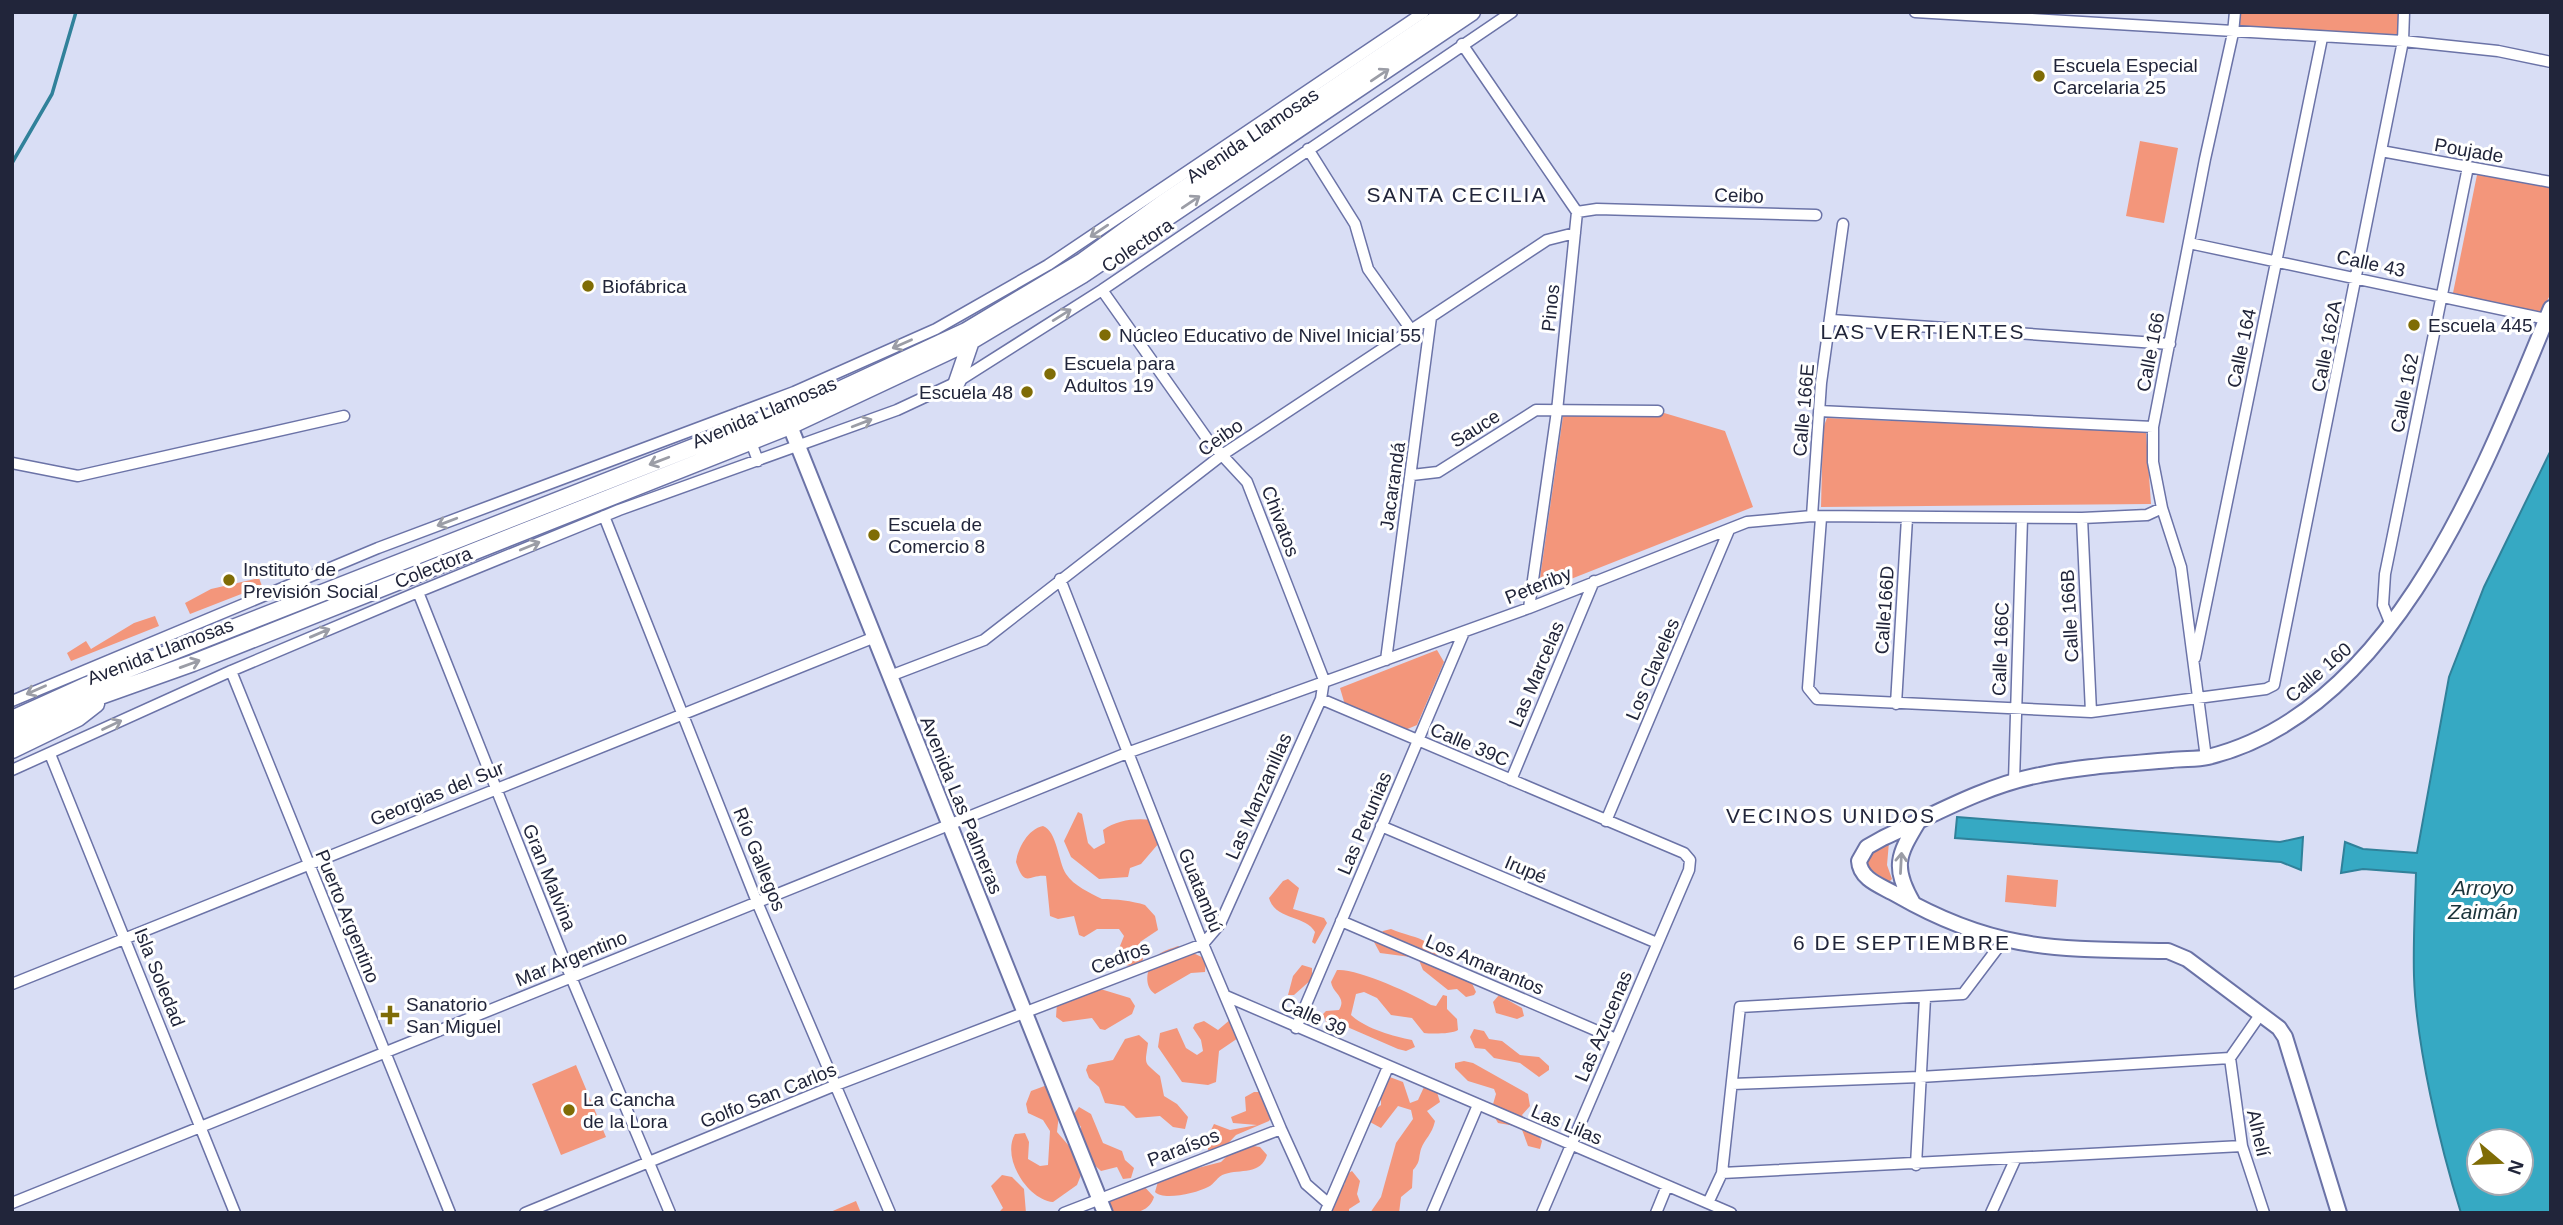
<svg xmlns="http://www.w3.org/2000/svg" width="2563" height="1225" font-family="Helvetica,sans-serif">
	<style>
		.green { fill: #f3967b }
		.water { fill: #36a9c3; stroke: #30819a; stroke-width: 2; fill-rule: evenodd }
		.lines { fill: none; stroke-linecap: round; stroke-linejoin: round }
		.stream { stroke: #30819a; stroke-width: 3.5 }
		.minor-casing { stroke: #6b73a7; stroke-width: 13 }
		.secondary-casing { stroke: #6b73a7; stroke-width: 18 }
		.trunk-casing { stroke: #6b73a7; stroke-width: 19 }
		.minor { stroke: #fff; stroke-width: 10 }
		.secondary { stroke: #fff; stroke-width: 14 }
		.trunk { stroke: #fff; stroke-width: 16 }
		.oneway { stroke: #9b9da6 }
		.poi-dot { fill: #7f6c06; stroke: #fff; stroke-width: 2.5 }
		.labels { text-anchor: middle; stroke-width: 6; stroke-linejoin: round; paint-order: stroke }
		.poi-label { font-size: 19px; fill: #21253a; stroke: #fff; text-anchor: start }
		.street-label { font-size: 19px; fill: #21253a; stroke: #fff }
		.neighbourhood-label { font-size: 21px; letter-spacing: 2px; fill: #21253a; stroke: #fff }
		.water-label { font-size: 21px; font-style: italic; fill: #1b343b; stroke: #fff }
	</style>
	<rect width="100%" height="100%" fill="#d9def5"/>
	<!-- green -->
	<path class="green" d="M2238,12H2400L2399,37L2238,27Z
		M2140,141L2178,148L2164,223L2126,216Z
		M2478,170L2551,184V293L2541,313L2453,293Z
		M1564,409L1654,410L1725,431L1753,507L1538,592Z
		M1827,418L2146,432L2151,504L1821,507L1823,428Z
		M259,578L262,586L190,614L185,603L211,589Z
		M155,616L159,626L71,661L67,653L86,641L91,649L134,623Z
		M1437,650L1444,662L1417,725L1405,730L1345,705L1340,688Z
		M1078,812L1082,814L1088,843L1094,849L1105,843L1103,830C1117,820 1135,818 1152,820L1159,843L1141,864L1130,868L1128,877L1099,879L1071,857L1064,841Z
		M1043,826C1057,831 1058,861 1066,874C1074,886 1090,893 1102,899C1115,899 1133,901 1145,905L1155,916L1158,930L1140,942L1143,960C1136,969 1125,967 1118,960L1116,956L1124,936L1119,929H1097L1084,937L1079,935L1074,916L1058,919L1050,916L1046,876C1029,874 1025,889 1016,862C1018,848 1028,829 1043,826Z
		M1889,842L1887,865L1892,879L1889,882L1871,870L1867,863L1871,852Z
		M2007,875L2058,880L2056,907L2005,902Z
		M1288,879L1299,888L1293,909L1324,918L1327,923L1315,944L1312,942L1315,932C1306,915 1275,920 1269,898L1283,881Z
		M1391,929C1414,939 1434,936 1440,963L1471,981L1476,992L1474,995L1466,997L1457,989L1448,990L1423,970L1418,958L1380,953L1374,942L1383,931Z
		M1178,946L1206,959L1205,972L1191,973L1155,994C1142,986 1147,964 1158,955C1164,950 1171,949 1178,946Z
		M1302,965L1312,968V979L1294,995H1288L1293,976Z
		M1337,970C1356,968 1414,994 1431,1005L1436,1006L1443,995L1447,996V1009L1457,1019L1458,1030C1452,1034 1432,1034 1424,1033L1412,1018L1391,1015L1377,998L1364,992L1356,994L1351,1015C1366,1029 1393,1036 1412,1040L1415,1047L1406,1051L1398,1049L1345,1026L1326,1022L1323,1014L1326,1011L1339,1010C1347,997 1333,994 1331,982Z
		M1084,984L1130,998L1135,1006L1132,1014L1105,1030L1100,1029L1092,1018L1063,1022L1056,1017L1057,1003Z
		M1499,995L1522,1008L1524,1016L1517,1019L1496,1013L1493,1002Z
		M1231,1019L1241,1036L1219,1051L1216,1082L1208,1085L1182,1082L1158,1047L1160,1033L1177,1028L1186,1048L1197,1055L1203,1051L1201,1040L1193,1028L1195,1024L1204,1021L1218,1030Z
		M1474,1029L1484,1031L1489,1039L1502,1041L1520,1055L1539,1057L1549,1066V1070L1539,1077L1520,1063L1494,1058L1485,1049L1475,1048L1470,1037Z
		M1139,1035L1148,1043C1145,1066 1143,1061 1160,1076L1164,1096L1177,1104L1188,1117L1185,1129L1173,1127L1160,1116L1136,1118L1124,1106L1105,1103L1099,1087L1089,1078L1086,1070L1088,1065L1113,1060L1125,1039Z
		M1464,1061L1473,1063L1528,1094L1530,1106L1522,1115L1542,1141L1540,1149L1528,1146L1521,1127L1498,1123L1491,1111L1496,1094L1494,1089L1468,1081L1455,1068V1063Z
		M576,1065L606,1137L561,1155L532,1084Z
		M1387,1076L1403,1082L1410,1103L1418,1100L1424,1087L1428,1085L1436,1089L1440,1102L1427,1111L1435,1121C1432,1135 1425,1138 1421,1149C1418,1159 1421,1161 1413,1170L1412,1188L1401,1197L1399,1213H1370L1381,1197L1396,1143L1413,1119L1411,1110L1398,1106L1381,1128L1370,1122L1374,1110L1381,1105V1086Z
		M1050,1084L1060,1105L1057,1132L1076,1154L1083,1170L1077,1185L1053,1202C1028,1200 1001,1158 1015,1134L1025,1133L1029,1142L1028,1159L1040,1166L1048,1165L1050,1131L1043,1120L1028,1113L1026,1104L1031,1091Z
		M1263,1092L1271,1118L1269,1121L1236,1135L1221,1151L1212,1153L1208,1150V1136L1214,1124L1230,1130L1257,1125L1233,1123L1231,1117L1246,1111L1245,1097L1254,1092Z
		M1079,1107L1091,1114L1103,1143L1122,1151L1125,1160L1134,1168L1131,1178L1123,1179L1117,1167L1101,1171L1080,1152L1081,1127L1073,1115Z
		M1247,1145L1260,1147L1267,1155C1261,1175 1240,1169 1225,1174C1217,1176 1215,1184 1208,1187C1197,1193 1163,1201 1155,1192L1159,1178L1221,1162L1234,1149Z
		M1352,1171L1360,1181L1357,1194L1360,1202L1349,1209V1213H1329L1337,1201L1338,1188L1345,1184V1175Z
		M1002,1175L1012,1177L1024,1189L1026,1213H998L1003,1208L991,1186Z
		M1131,1181L1141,1183L1154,1197C1148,1217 1124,1213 1108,1213L1106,1201L1123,1184Z
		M856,1201L861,1213H828Z"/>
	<!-- water -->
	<path class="water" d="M2551,450V1213H2461C2440,1146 2416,1045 2414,976C2413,942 2415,907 2416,873L2363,869L2341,873L2345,842L2363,849L2417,853L2449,677L2484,587ZM2479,1141H2521V1183H2479Z
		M1957,817L2280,842L2303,837L2301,870L2281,862L1955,838Z"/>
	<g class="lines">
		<!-- stream -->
		<path class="stream" d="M12,163L52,94L76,12"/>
		<defs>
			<path id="minor" d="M1915,12L2403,41L2498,51L2551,62
				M1462,44L1577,212L1557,411L1529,608
				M1308,149L1355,224L1368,269L1412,331
				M2381,151L2551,182
				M1577,212L1597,209L1816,215
				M2189,243L2546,319
				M1832,320L2170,344
				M1819,411L2153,427
				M740,412L758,461
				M12,463L78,476L344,416
				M1412,475L1438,472L1536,410L1658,411
				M604,516L757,902L890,1213
				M1812,516L1821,383L1843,224
				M1821,518L1808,688L1817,699L2091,712L2266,689L2274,685L2403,41L2404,12
				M2082,518L2091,712
				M1060,579L1203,944L1281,1129L1306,1184L1329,1204
				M418,592L571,977L670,1213
				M2391,625L2383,605L2385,574L2468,167
				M2195,658L2322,38
				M1386,660L1431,317
				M231,671L450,1213
				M890,676L984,640L1222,455L1547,240L1575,233
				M1321,699L1684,853L1690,860L1689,870L1542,1213
				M12,701L378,548L794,392L936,329L1048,265L1424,12
				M1896,704L1907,518
				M50,754L235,1213
				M2206,758L2181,567L2162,508L2153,462V427L2205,159L2233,33L2235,12
				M12,770L231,671L418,592L619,510L897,410L957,382L1102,290L1512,12
				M1511,780L1594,581
				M2014,781L2022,518
				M1606,821L1729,530
				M1381,826L1657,943
				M1341,921L1616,1039
				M12,984L875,637
				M1226,996L1731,1213
				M1296,1028L1464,632
				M2230,1058L2242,1146L2264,1213
				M1732,1084L1920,1077L2230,1058L2260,1015
				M1916,1165L1925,998
				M1722,1173L1740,1007L1963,994L2003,941
				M12,1203L1127,753L1529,608L1747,522L1812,516L2082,518L2147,515L2162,508
				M1708,1203L1722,1173L2242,1146
				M525,1213L836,1085L1203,944L1220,924L1321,699L1324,680L1247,482L1208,440L1102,290
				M1064,1213L1281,1129
				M1325,1213L1388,1067
				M1432,1213L1478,1105
				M1656,1213L1667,1186
				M1991,1213L2015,1160"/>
			<path id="secondary" d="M786,416L1105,1213
				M1913,903C1892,867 1898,855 1918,822
				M2339,1213L2285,1037L2279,1028L2187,959L2168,951C2057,949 1996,952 1897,895C1882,886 1860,880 1859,861L1867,847L1883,838C1933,815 1986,785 2040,775C2082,766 2128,764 2171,760C2183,758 2196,760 2208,757C2395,711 2485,467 2551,308"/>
			<path id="trunk" d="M957,382L971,341
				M12,719L85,686L839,390L966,331L1083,261L1163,203L1447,12
				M12,734L92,699L193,663L790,426L971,341L1082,275L1472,12
				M12,750L78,718L96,704"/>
		</defs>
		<!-- minor casing -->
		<use href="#minor" class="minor-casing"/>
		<!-- secondary casing -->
		<use href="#secondary" class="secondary-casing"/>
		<!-- trunk casing -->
		<use href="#trunk" class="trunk-casing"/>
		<!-- minor -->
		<use href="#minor" class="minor"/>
		<!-- secondary -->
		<use href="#secondary" class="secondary"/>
		<!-- trunk -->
		<use href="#trunk" class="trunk"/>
	</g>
	<!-- one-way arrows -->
	<defs><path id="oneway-shaft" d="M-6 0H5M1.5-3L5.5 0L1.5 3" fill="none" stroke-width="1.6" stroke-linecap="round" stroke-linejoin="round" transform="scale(1.75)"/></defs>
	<g class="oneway">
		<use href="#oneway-shaft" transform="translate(1380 75) rotate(-34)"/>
		<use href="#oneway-shaft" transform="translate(1191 202) rotate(-34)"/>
		<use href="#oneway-shaft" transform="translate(1099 231) rotate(146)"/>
		<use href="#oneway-shaft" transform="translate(1062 315) rotate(-32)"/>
		<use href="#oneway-shaft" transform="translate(902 344) rotate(156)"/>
		<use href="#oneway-shaft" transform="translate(862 423) rotate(-21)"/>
		<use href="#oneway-shaft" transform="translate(659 461) rotate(159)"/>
		<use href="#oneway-shaft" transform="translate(447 522) rotate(159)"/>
		<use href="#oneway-shaft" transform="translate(530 546) rotate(-22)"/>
		<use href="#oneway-shaft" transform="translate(320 633) rotate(-23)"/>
		<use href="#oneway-shaft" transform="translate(190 664) rotate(-20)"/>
		<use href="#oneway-shaft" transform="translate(36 690) rotate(156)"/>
		<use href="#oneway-shaft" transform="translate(112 725) rotate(-25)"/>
		<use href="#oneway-shaft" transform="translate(1901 863) rotate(-87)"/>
	</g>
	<!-- markers -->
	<g class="poi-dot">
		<circle cx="2039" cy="76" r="7"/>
		<circle cx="588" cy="286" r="7"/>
		<circle cx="2414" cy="325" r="7"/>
		<circle cx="1105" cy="335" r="7"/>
		<circle cx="1050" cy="374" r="7"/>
		<circle cx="1027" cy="392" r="7"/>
		<circle cx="874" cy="535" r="7"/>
		<circle cx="229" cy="580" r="7"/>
		<path d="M386.5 1004.5h7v7h7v7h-7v7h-7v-7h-7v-7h7z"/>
		<circle cx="569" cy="1110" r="7"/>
	</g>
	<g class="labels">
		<!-- poi labels -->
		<g class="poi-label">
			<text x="2053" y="72">Escuela Especial<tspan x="2053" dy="22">Carcelaria 25</tspan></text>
			<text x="602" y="293">Biofábrica</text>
			<text x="2428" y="332">Escuela 445</text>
			<text x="1119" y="342">Núcleo Educativo de Nivel Inicial 55</text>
			<text x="1064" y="370">Escuela para<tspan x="1064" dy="22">Adultos 19</tspan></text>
			<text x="1013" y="399" text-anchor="end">Escuela 48</text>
			<text x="888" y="531">Escuela de<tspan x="888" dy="22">Comercio 8</tspan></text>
			<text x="243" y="576">Instituto de<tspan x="243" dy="22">Previsión Social</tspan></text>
			<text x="406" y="1011">Sanatorio<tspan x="406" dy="22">San Miguel</tspan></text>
			<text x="583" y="1106">La Cancha<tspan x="583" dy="22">de la Lora</tspan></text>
		</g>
		<!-- street labels -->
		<g class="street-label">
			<text transform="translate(1252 135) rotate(-34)" y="7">Avenida Llamosas</text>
			<text transform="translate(2469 150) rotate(10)" y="7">Poujade</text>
			<text transform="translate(1739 195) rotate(2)" y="7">Ceibo</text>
			<text transform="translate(1137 245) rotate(-34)" y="7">Colectora</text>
			<text transform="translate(2371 263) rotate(12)" y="7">Calle 43</text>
			<text transform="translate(1550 308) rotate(-84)" y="7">Pinos</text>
			<text transform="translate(2326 346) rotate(-79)" y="7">Calle 162A</text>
			<text transform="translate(2241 348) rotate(-78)" y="7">Calle 164</text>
			<text transform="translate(2150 352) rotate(-79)" y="7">Calle 166</text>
			<text transform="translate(2404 393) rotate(-79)" y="7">Calle 162</text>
			<text transform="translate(1803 410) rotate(-85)" y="7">Calle 166E</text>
			<text transform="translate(764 412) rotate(-23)" y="7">Avenida Llamosas</text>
			<text transform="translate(1475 428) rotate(-32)" y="7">Sauce</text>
			<text transform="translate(1220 437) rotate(-35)" y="7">Ceibo</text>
			<text transform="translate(1392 486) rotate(-82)" y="7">Jacarandá</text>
			<text transform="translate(1281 521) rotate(69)" y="7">Chivatos</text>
			<text transform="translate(433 567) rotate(-22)" y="7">Colectora</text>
			<text transform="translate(1538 585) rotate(-22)" y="7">Peteriby</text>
			<text transform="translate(1884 610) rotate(-86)" y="7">Calle166D</text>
			<text transform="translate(2069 616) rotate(-93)" y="7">Calle 166B</text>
			<text transform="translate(2000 649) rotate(-88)" y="7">Calle 166C</text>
			<text transform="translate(160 651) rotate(-21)" y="7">Avenida Llamosas</text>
			<text transform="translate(1652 669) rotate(-67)" y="7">Los Claveles</text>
			<text transform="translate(2318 672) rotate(-41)" y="7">Calle 160</text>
			<text transform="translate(1536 674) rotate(-67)" y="7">Las Marcelas</text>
			<text transform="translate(1470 744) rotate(23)" y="7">Calle 39C</text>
			<text transform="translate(437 793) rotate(-22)" y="7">Georgias del Sur</text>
			<text transform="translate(1258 796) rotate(-66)" y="7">Las Manzanillas</text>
			<text transform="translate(962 805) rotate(68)" y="7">Avenida Las Palmeras</text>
			<text transform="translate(1364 823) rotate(-67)" y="7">Las Petunias</text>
			<text transform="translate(760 859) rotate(68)" y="7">Río Gallegos</text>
			<text transform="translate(1526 869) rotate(23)" y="7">Irupé</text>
			<text transform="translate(550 877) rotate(68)" y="7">Gran Malvina</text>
			<text transform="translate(1201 890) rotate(68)" y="7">Guatambú</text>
			<text transform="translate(348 916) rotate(68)" y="7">Puerto Argentino</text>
			<text transform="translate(1120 957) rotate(-21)" y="7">Cedros</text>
			<text transform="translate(571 958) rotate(-22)" y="7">Mar Argentino</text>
			<text transform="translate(1485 964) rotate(23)" y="7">Los Amarantos</text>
			<text transform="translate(160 977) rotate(68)" y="7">Isla Soledad</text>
			<text transform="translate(1314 1016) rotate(24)" y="7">Calle 39</text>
			<text transform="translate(1603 1026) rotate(-67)" y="7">Las Azucenas</text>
			<text transform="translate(768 1095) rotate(-22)" y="7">Golfo San Carlos</text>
			<text transform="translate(1567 1124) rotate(23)" y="7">Las Lilas</text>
			<text transform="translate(2259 1133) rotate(77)" y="7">Alhelí</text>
			<text transform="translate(1183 1147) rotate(-21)" y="7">Paraísos</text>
		</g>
		<!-- neighbourhood labels -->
		<g class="neighbourhood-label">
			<text x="1457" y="202">SANTA CECILIA</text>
			<text x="1923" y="339">LAS VERTIENTES</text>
			<text x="1831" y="823">VECINOS UNIDOS</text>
			<text x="1902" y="950">6 DE SEPTIEMBRE</text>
		</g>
		<!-- water labels -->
		<g class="water-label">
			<text x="2483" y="895">Arroyo<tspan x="2483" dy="24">Zaimán</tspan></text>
		</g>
	</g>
	<!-- border -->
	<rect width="2563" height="1225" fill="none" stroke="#21253a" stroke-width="28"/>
	<!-- north arrow -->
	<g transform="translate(2500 1162) rotate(109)"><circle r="33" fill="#ffffff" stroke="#a6a8b0" stroke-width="2"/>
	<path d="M0-5L12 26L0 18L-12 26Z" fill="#7f6c06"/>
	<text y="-10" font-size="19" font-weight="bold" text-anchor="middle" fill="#21253a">N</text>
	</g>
</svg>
